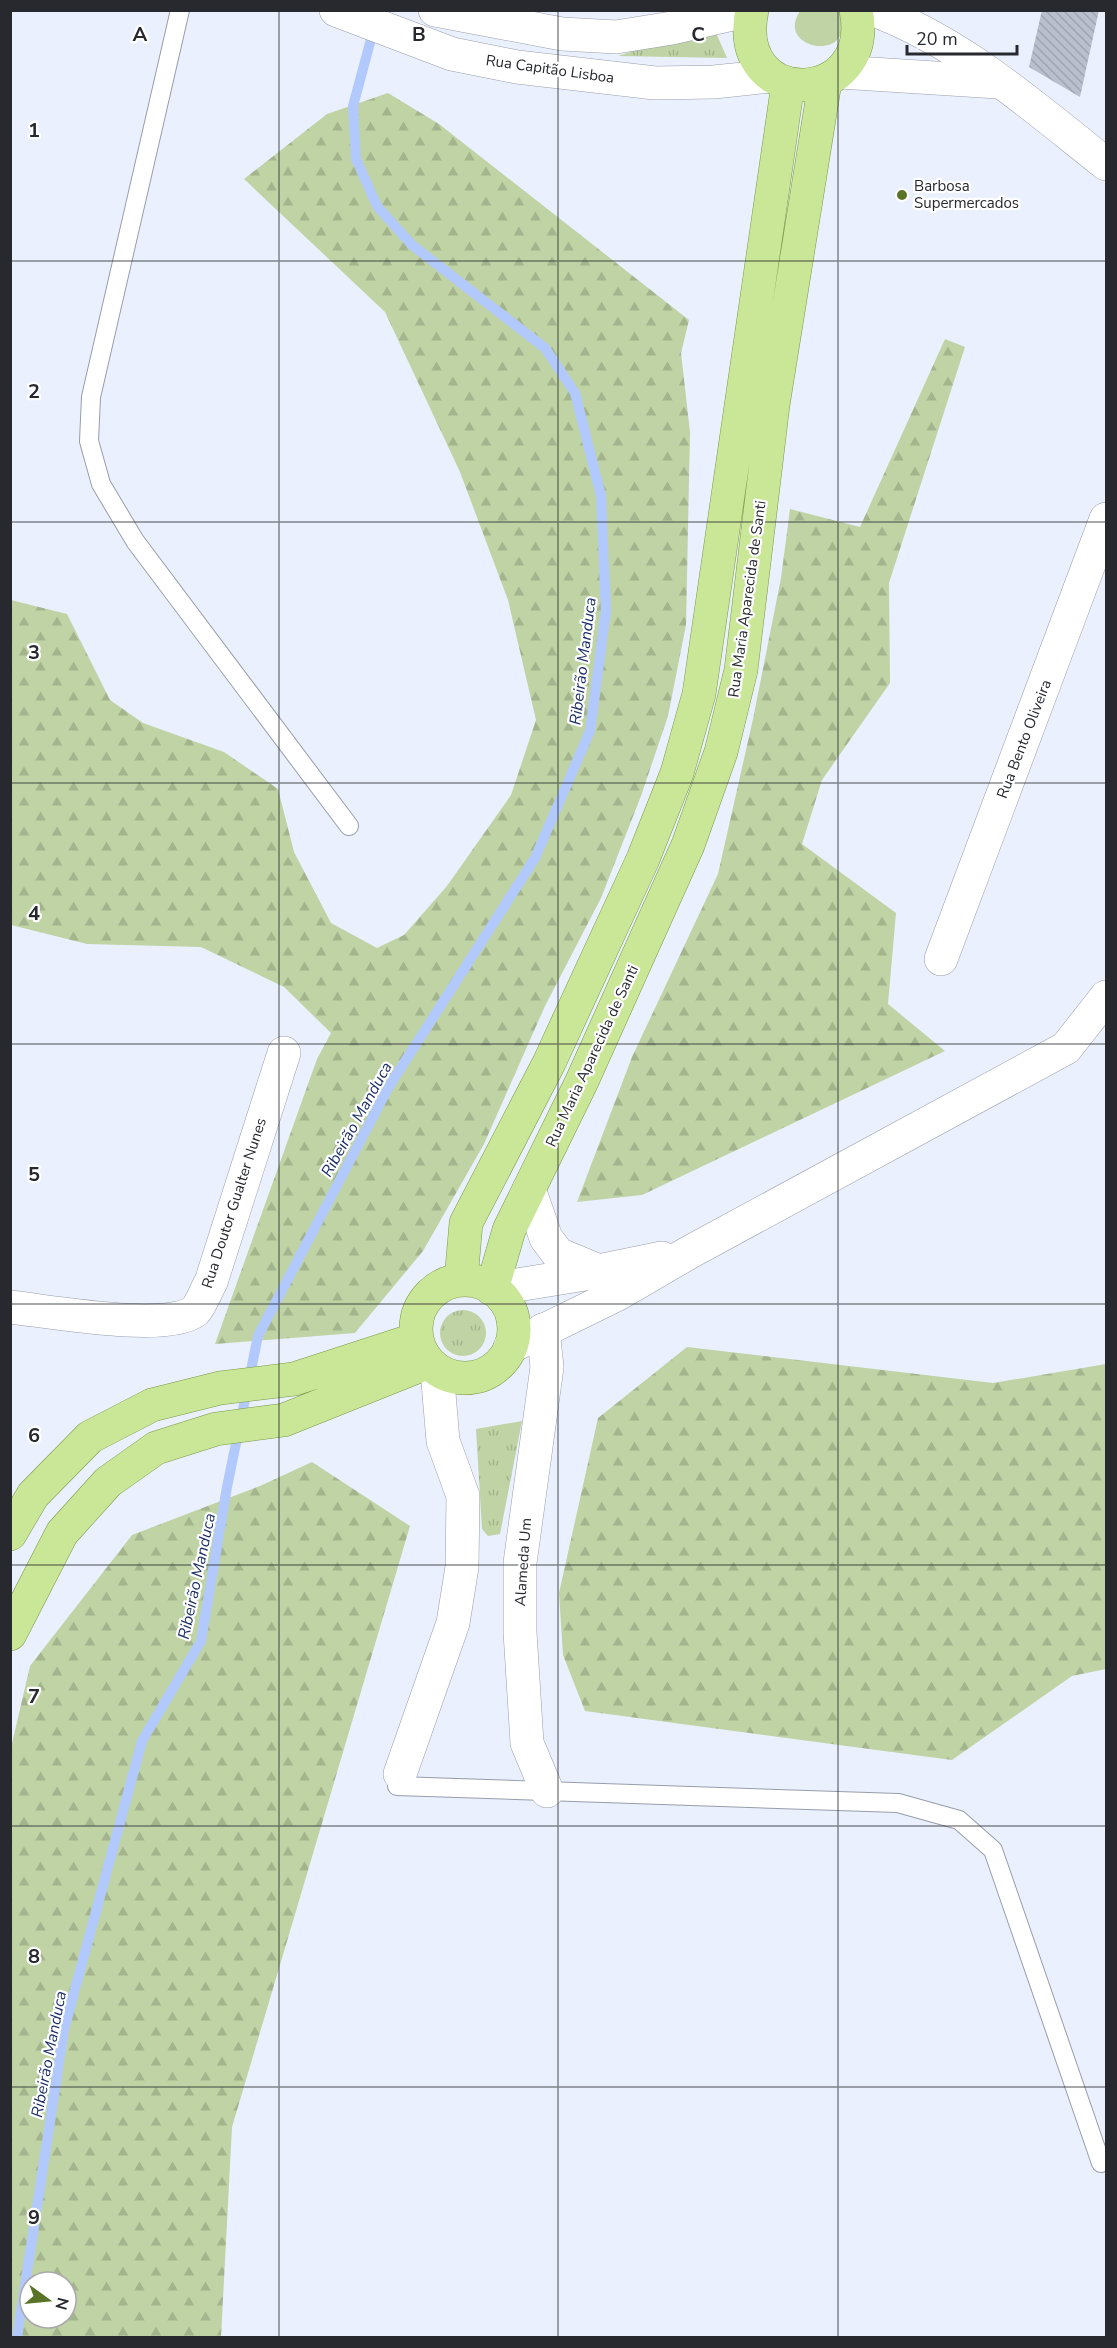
<svg xmlns="http://www.w3.org/2000/svg" width="1117" height="2348" font-family="'Nunito Sans',sans-serif">
	<style>
		.grass { fill: url(#grass-tufts) }
		.forest { fill: url(#forest-firs); fill-rule: evenodd }
		.garden { fill: #bfd3a4 }
		.lines { fill: none; stroke-linecap: round; stroke-linejoin: round }
		.stream { stroke: #b2c9fd; stroke-width: 10 }
		.building { fill: url(#building-back-hatch) }
		.lane-casing { stroke: #989daa; stroke-width: 20 }
		.street-casing { stroke: #989daa; stroke-width: 34 }
		.secondary-casing { stroke: #989daa; stroke-width: 34 }
		.primary-casing { stroke: #7a9945; stroke-width: 34 }
		.lane { stroke: #fff; stroke-width: 18 }
		.street { stroke: #fff; stroke-width: 33 }
		.secondary { stroke: #fff; stroke-width: 33 }
		.primary { stroke: #cae697; stroke-width: 33 }
		.grid { fill: none; stroke: #27292e; stroke-width: 1.5; stroke-opacity: 0.55 }
		.poi-dot { fill: #597327; stroke: #fff; stroke-width: 2 }
		.labels { text-anchor: middle; stroke-width: 4.5; stroke-linejoin: round; paint-order: stroke }
		.street-label { font-size: 15px; fill: #27292e; stroke: #fff }
		.poi-label { font-size: 15px; fill: #27292e; stroke: #fff; text-anchor: start }
		.water-label { font-size: 16px; font-style: italic; fill: #1b2e6a; stroke: #fff }
		.grid-label { font-size: 20px; text-anchor: middle; font-weight: bold; fill: #27292e; stroke: #fff; stroke-width: 4.5; stroke-linejoin: round; paint-order: stroke }
	</style>
	<defs>
		<pattern id="grass-tufts" width="24" height="20" patternUnits="userSpaceOnUse" patternTransform="scale(1.5)"><rect width="24" height="20" fill="#bfd3a4"/><path d="M3 7l-1-3M5 7V3M7 7l1-3M15 17l-1-3M17 17v-4M19 17l1-3" fill="none" stroke="#a4b58e"/></pattern>
		<pattern id="forest-firs" width="22" height="20" patternUnits="userSpaceOnUse" patternTransform="scale(1.5)"><rect width="22" height="20" fill="#bfd3a4"/><path d="M5 1l3.5 6h-7zM16 11l3.5 6h-7z" fill="#a4b58e"/></pattern>
		<pattern id="building-back-hatch" width="6" height="6" patternUnits="userSpaceOnUse" patternTransform="scale(1.5)"><rect width="6" height="6" fill="#b9bfcc"/><path d="M-1 5l2 2M0 0l6 6M5-1l2 2" fill="none" stroke="#9fa4b0"/></pattern>
	</defs>
	<rect width="100%" height="100%" fill="#eaf0fe"/>
	<!-- grass -->
	<path class="grass" d="M713,26L727,58L618,56Z
		M440 1333a23 23 0 1 1 46 0a23 23 0 1 1-46 0Z
		M522,1421L500,1534L488,1536L482,1529L476,1429Z"/>
	<!-- forest -->
	<path class="forest" d="M388,93L439,124L689,320L681,353L690,432L686,625L668,716L641,796L601,898L545,1006L484,1144L423,1251L355,1333L215,1344L317,1059L331,1033L284,987L201,947L87,944L11,925V600L67,614L110,700L143,723L224,752L278,789L294,852L331,923L377,948L404,935L447,886L511,795L536,720L508,600L460,472L385,312L244,179L327,114Z
		M945,339L965,347L889,583L890,683L822,780L802,844L896,913L888,1004L945,1051L642,1195L577,1202L632,1057L718,874L753,719L781,578L790,509L860,527Z
		M687,1347L993,1383L1106,1364V1669L1072,1676L952,1760L585,1711L563,1655L559,1593L598,1418Z
		M312,1462L410,1526L232,2127L221,2337H11L10,1752L30,1666L132,1535L260,1486ZM30,2282H66V2318H30Z"/>
	<!-- garden -->
	<path class="garden" d="M800,11H839C860,64 773,51 800,11Z"/>
	<g class="lines">
		<!-- stream -->
		<path class="stream" d="M17,2338L64,2030L142,1741L201,1641L227,1487L258,1336L388,1088L535,858L590,731L606,611L601,496L575,393L545,348L412,245L377,206L356,159L353,106L374,28"/>
	</g>
	<!-- building -->
	<path class="building" d="M1042,10H1099L1080,97L1029,67Z"/>
	<g class="lines">
		<defs>
			<path id="lane" d="M180,10L91,397L89,441L101,484L135,541L349,826
				M397,1786L898,1803L959,1820L993,1850L1101,2163"/>
			<path id="street" d="M941,959L1106,519
				M10,1307C48,1311 167,1333 195,1311C201,1305 206,1290 211,1282L284,1053
				M543,1330L547,1367L520,1563V1632L527,1743L547,1791
				M400,1774L453,1623L462,1567L463,1496L443,1441L437,1370"/>
			<path id="secondary" d="M336,10L452,54L517,67L655,83L714,82L771,76
				M435,10L562,34L616,37L672,28L750,10
				M874,10C962,43 1034,107 1106,164
				M840,72L998,82
				M529,1189L546,1238L558,1254L599,1271
				M492,1289L579,1275L662,1258
				M510,1347L618,1294L690,1252L1066,1048L1106,997"/>
			<path id="primary" d="M752,10C731,113 876,107 856,10
				M461,1280L466,1223L549,1063L643,859L677,773L699,694L788,84
				M416 1329a49 49 0 1 1 98 0a49 49 0 1 1-98 0Z
				M492,1289L509,1230L582,1081L688,845L721,752L741,670L773,405L825,82
				M10,1534L33,1495L90,1437L152,1405L220,1388L294,1379L417,1339
				M10,1634L62,1533L108,1482L156,1448L216,1429L284,1420L429,1362"/>
		</defs>
		<!-- lane casing -->
		<use href="#lane" class="lane-casing"/>
		<!-- street casing -->
		<use href="#street" class="street-casing"/>
		<!-- secondary casing -->
		<use href="#secondary" class="secondary-casing"/>
		<!-- primary casing -->
		<use href="#primary" class="primary-casing"/>
		<!-- lane -->
		<use href="#lane" class="lane"/>
		<!-- street -->
		<use href="#street" class="street"/>
		<!-- secondary -->
		<use href="#secondary" class="secondary"/>
		<!-- primary -->
		<use href="#primary" class="primary"/>
	</g>
	<!-- grid -->
	<path class="grid" d="M279,10V2338M558,10V2338M838,10V2338M10,261H1106M10,522H1106M10,783H1106M10,1044H1106M10,1304H1106M10,1565H1106M10,1826H1106M10,2087H1106"/>
	<!-- markers -->
	<circle class="poi-dot" cx="902" cy="195" r="6"/>
	<g class="labels">
		<!-- street labels -->
		<g class="street-label">
			<text transform="translate(550 69) rotate(8)" y="5">Rua Capitão Lisboa</text>
			<text transform="translate(747 599) rotate(-82)" y="5">Rua Maria Aparecida de Santi</text>
			<text transform="translate(1024 739) rotate(-69)" y="5">Rua Bento Oliveira</text>
			<text transform="translate(592 1056) rotate(-65)" y="5">Rua Maria Aparecida de Santi</text>
			<text transform="translate(234 1203) rotate(-72)" y="5">Rua Doutor Gualter Nunes</text>
			<text transform="translate(523 1562) rotate(-86)" y="5">Alameda Um</text>
		</g>
		<!-- poi labels -->
		<g class="poi-label">
			<text x="914" y="191">Barbosa<tspan x="914" dy="17">Supermercados</tspan></text>
		</g>
		<!-- water labels -->
		<g class="water-label">
			<text transform="translate(582 661) rotate(-83)" y="6">Ribeirão Manduca</text>
			<text transform="translate(356 1119) rotate(-61)" y="6">Ribeirão Manduca</text>
			<text transform="translate(196 1576) rotate(-78)" y="6">Ribeirão Manduca</text>
			<text transform="translate(48 2054) rotate(-79)" y="6">Ribeirão Manduca</text>
		</g>
	</g>
	<g class="grid-label">
		<text x="140" y="41">A</text>
		<text x="419" y="41">B</text>
		<text x="698" y="41">C</text>
		<text x="34" y="137">1</text>
		<text x="34" y="398">2</text>
		<text x="34" y="659">3</text>
		<text x="34" y="920">4</text>
		<text x="34" y="1181">5</text>
		<text x="34" y="1442">6</text>
		<text x="34" y="1703">7</text>
		<text x="34" y="1963">8</text>
		<text x="34" y="2224">9</text>
	</g>
	<!-- border -->
	<rect width="1117" height="2348" fill="none" stroke="#27292e" stroke-width="24"/>
	<!-- north arrow -->
	<g transform="translate(48 2300) rotate(105)"><circle r="28" fill="#ffffff" stroke="#a9a9ab" stroke-width="1.5"/>
	<path d="M0-4.5L10 22L0 15L-10 22Z" fill="#597327"/>
	<text y="-9" font-size="16" font-weight="bold" text-anchor="middle" fill="#27292e">N</text>
	</g>
	<!-- scale -->
	<path d="M907 45v9h110v-9" fill="none" stroke="#27292e" stroke-width="3"/>
	<text x="916" y="45" font-size="18" fill="#27292e" stroke="#ffffff" stroke-width="4.5" paint-order="stroke">20 m</text>
</svg>
